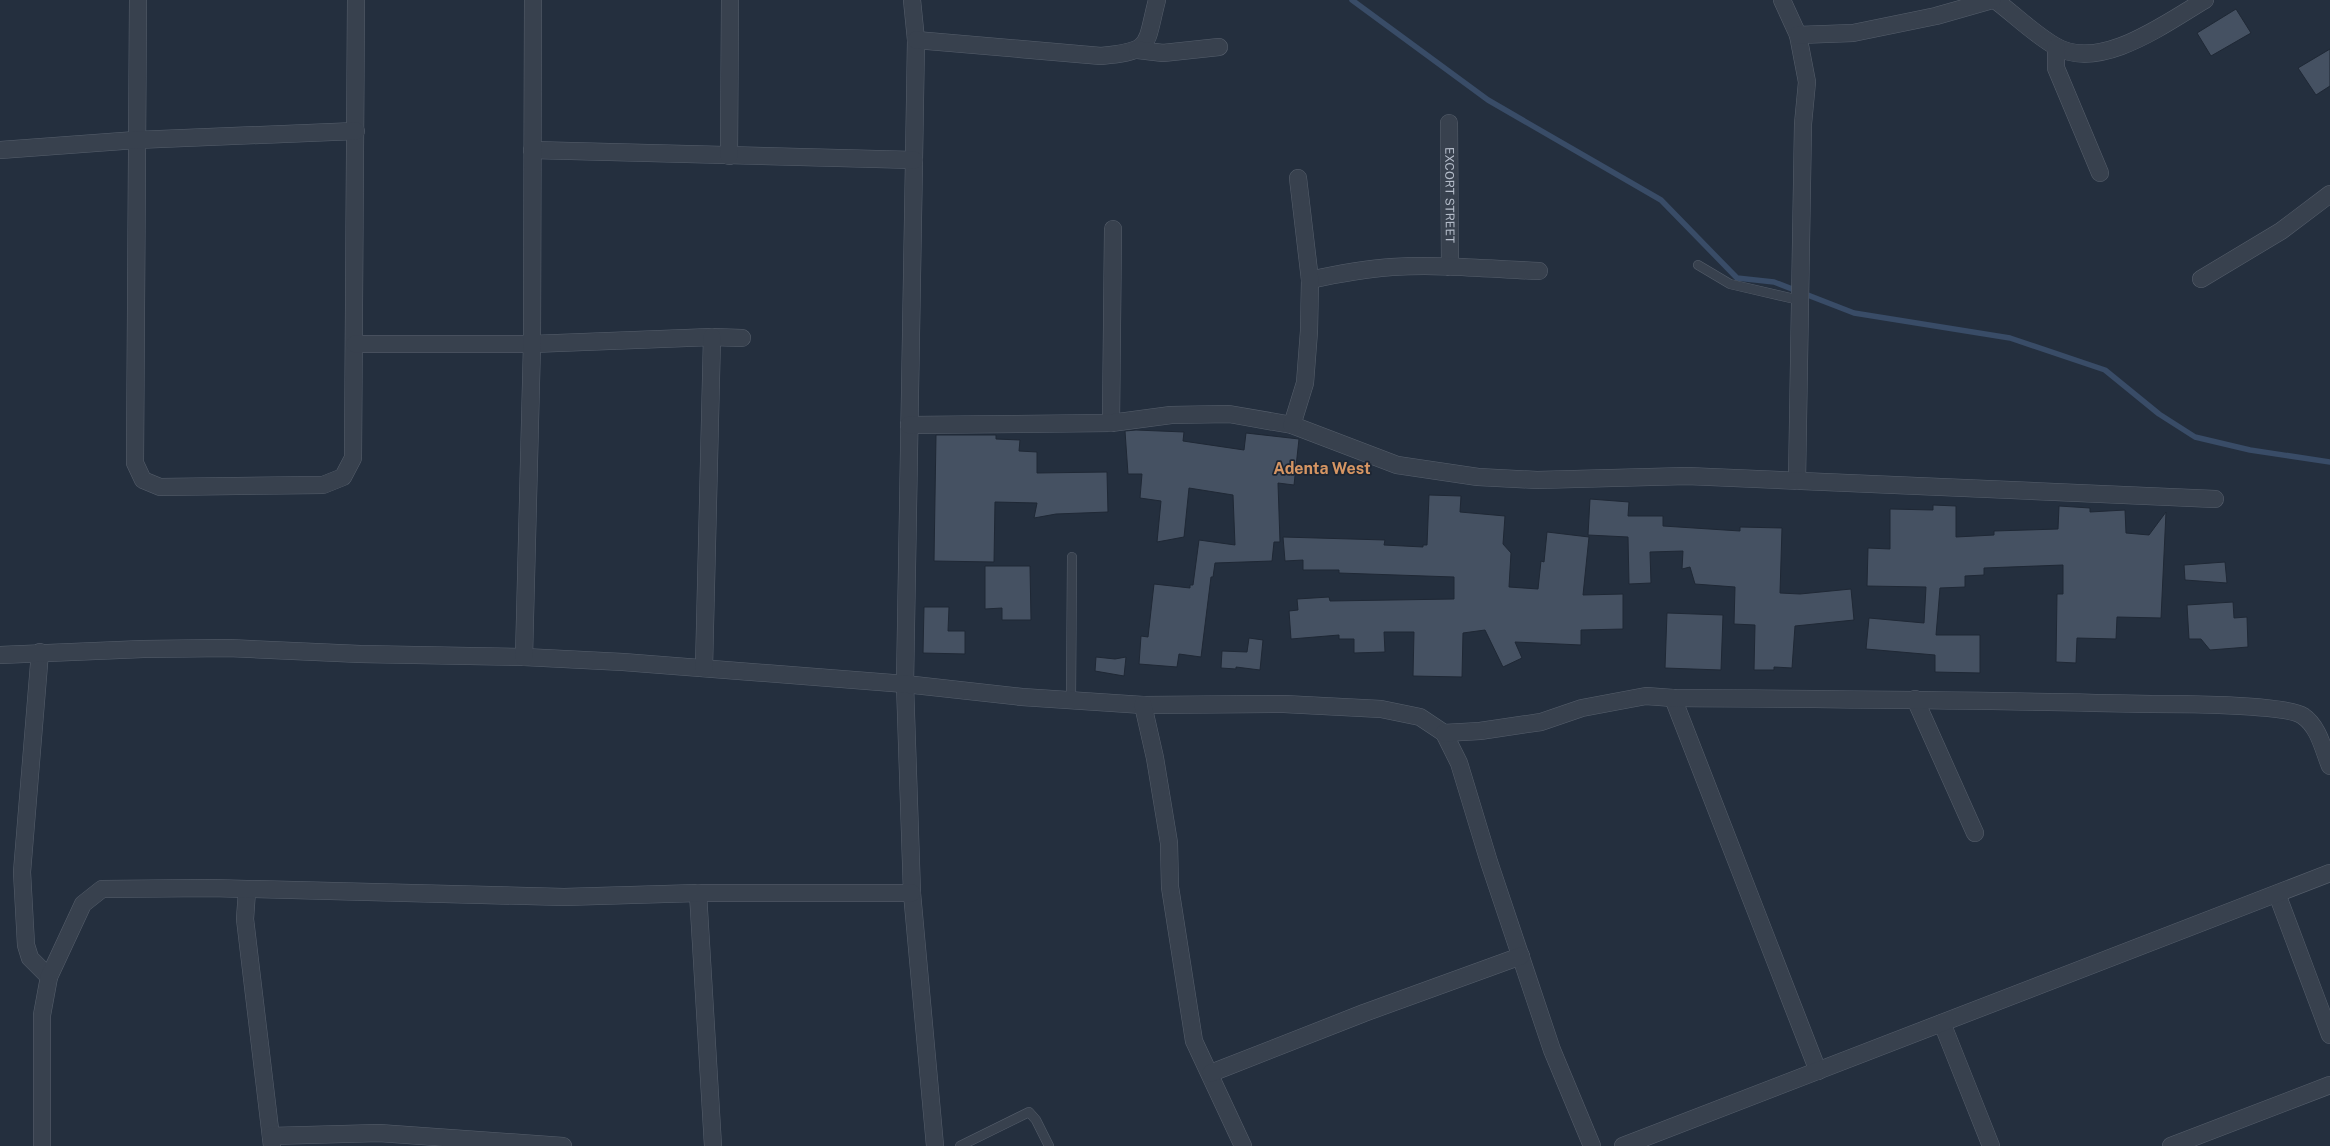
<svg xmlns="http://www.w3.org/2000/svg" width="2330" height="1146" font-family="'Public Sans',sans-serif">
	<style>
		.lines { fill: none; stroke-linecap: round; stroke-linejoin: round }
		.stream { stroke: #394c67; stroke-width: 5.5 }
		.building { fill: #455162; stroke: #1f2835 }
		.service-casing { stroke: #565f6c; stroke-width: 10 }
		.minor-casing { stroke: #565f6c; stroke-width: 18 }
		.service { stroke: #38414e; stroke-width: 9 }
		.minor { stroke: #38414e; stroke-width: 17 }
		.labels { text-anchor: middle; stroke-width: 3.5; stroke-linejoin: round; paint-order: stroke }
		.street-label { font-size: 12px; fill: #b4bcc9; stroke: #1d2633 }
		.district-label { font-size: 16px; font-weight: bold; fill: #d59563; stroke: #1d2633 }
	</style>
	<rect width="100%" height="100%" fill="#242f3e"/>
	<g class="lines">
		<!-- stream -->
		<path class="stream" d="M1352,0L1488,100L1661,200L1737,278L1774,282L1854,313L2010,338L2105,370L2159,414L2195,437L2250,450L2330,462"/>
	</g>
	<!-- building -->
	<path class="building" d="M2236,9L2251,33L2211,56L2197,33Z
		M2330,49V86L2316,95L2298,68Z
		M1136,430L1184,432L1183,441L1244,450L1246,433L1299,439L1294,485L1278,483L1280,542H1274L1272,561L1215,563L1213,577H1211L1201,657L1179,654L1177,667L1139,664L1141,636L1148,637L1154,584L1190,588V585H1193L1199,540L1235,545L1233,495L1189,488L1184,537L1157,542L1161,501L1140,498L1142,474H1128L1125,431Z
		M936,435H996V439L1020,440L1019,451L1037,452V473L1107,472L1108,512L1056,514L1034,518L1037,503L995,502L994,562L934,561Z
		M1429,495L1461,496L1460,512L1505,516L1503,544L1511,553L1509,587L1538,589L1541,561L1544,562L1547,532L1589,537L1583,595L1623,594V629L1581,630V645L1515,642L1522,658L1503,667L1485,630L1463,633L1462,677L1413,676L1414,632H1384L1385,652L1354,653V639H1339V635L1291,639L1289,611L1298,610L1297,599L1329,597L1330,601L1454,599V577L1339,573V570H1303V560L1285,561L1283,537L1385,540L1384,545L1423,547V545H1427Z
		M1590,499L1629,502L1628,516H1663V526L1740,531V527L1782,528L1780,593L1800,594L1851,589L1854,620L1795,626L1792,668L1774,667V670H1754L1755,625L1734,624L1735,587L1695,584L1690,567L1682,569L1683,551L1650,552L1651,583L1629,584L1628,537L1588,535Z
		M1933,505L1956,506V537L1994,535V531L2058,529L2059,506L2090,508V512L2125,510L2126,533L2149,535L2166,512L2161,618L2117,617L2116,639L2077,638L2076,663L2056,662L2057,594H2063V565L1984,568V575L1965,576V587L1940,588L1936,635H1980V673L1935,672V655L1866,649L1869,618L1924,623L1926,587L1867,586L1868,548L1890,549V509L1933,510Z
		M2225,562L2227,583L2185,580L2184,565Z
		M985,566H1030L1031,620H1002V608L985,609Z
		M2233,602L2234,618L2247,617L2248,647L2210,650L2201,639H2189L2187,605Z
		M924,607H949L948,631H965V654L923,653Z
		M1667,613L1723,615L1721,670L1665,668Z
		M1249,638L1263,640L1260,670L1236,667V669L1221,668L1222,651L1247,652Z
		M1096,657L1115,659L1126,657L1124,676L1095,671Z"/>
	<g class="lines">
		<defs>
			<path id="service" d="M1698,265L1730,284L1799,300
				M1071,700L1072,557
				M960,1146L1029,1112L1036,1120L1049,1146"/>
			<g id="minor">
				<path d="M138,0L135,463L143,480L160,487L323,485L343,477L353,458L356,0"/>
				<path d="M912,0L916,40L914,160L905,684L912,893L935,1146"/>
				<path d="M1782,0L1798,35L1807,82L1803,124L1797,481"/>
				<path d="M1995,0C2015,15 2034,34 2055,46C2100,73 2167,22 2205,0"/>
				<path d="M1798,35L1853,33L1936,16L1992,0"/>
				<path d="M916,40L1101,56C1153,51 1145,46 1157,0"/>
				<path d="M2056,47V68L2100,173"/>
				<path d="M1138,50L1163,53L1219,47"/>
				<path id="s1" d="M1449,123L1450,267"/>
				<path d="M0,150L136,140L356,131"/>
				<path d="M532,150L914,160"/>
				<path d="M729,156L730,0"/>
				<path d="M2201,279L2281,231L2330,194"/>
				<path d="M1310,280C1337,274 1364,269 1392,267C1441,264 1491,269 1539,271"/>
				<path d="M355,344H532L712,337L742,338"/>
				<path d="M1111,423L1113,229"/>
				<path d="M909,425L1111,423L1171,415L1229,414L1292,425L1397,465L1478,477L1537,480L1687,476L2215,499"/>
				<path d="M1292,425L1305,383L1309,331L1310,280L1298,178"/>
				<path d="M40,652L22,872L26,945L30,958L49,977"/>
				<path d="M0,655L143,649L228,648L360,654L524,657L623,662L905,684L1022,697L1143,705L1284,704L1381,709L1420,717L1444,733L1459,763L1489,862L1552,1050L1592,1146"/>
				<path d="M524,657L532,344L533,0"/>
				<path d="M704,668L712,337"/>
				<path d="M1673,698L1818,1071"/>
				<path d="M1915,699L1975,833"/>
				<path d="M1143,705L1155,758L1169,843L1170,887L1194,1041L1243,1146"/>
				<path d="M1444,733L1480,731L1541,722L1582,708L1646,696L1673,698C1833,699 1992,700 2151,704C2177,704 2287,704 2303,716C2319,727 2323,749 2330,766"/>
				<path d="M247,891L245,919L272,1146"/>
				<path d="M698,893L713,1146"/>
				<path d="M2277,894L2330,1035"/>
				<path d="M1942,1023L1991,1146"/>
				<path d="M1211,1073L1364,1013L1521,956"/>
				<path d="M271,1136L379,1133L563,1146"/>
				<path d="M42,1146V1015L49,977L83,904L102,889L211,888L564,897L698,893H912"/>
				<path d="M1623,1146L2330,873"/>
				<path d="M2171,1146L2330,1085"/>
			</g>
		</defs>
		<!-- service casing -->
		<use href="#service" class="service-casing"/>
		<!-- minor casing -->
		<use href="#minor" class="minor-casing"/>
		<!-- service -->
		<use href="#service" class="service"/>
		<!-- minor -->
		<use href="#minor" class="minor"/>
	</g>
	<g class="labels">
		<!-- street labels -->
		<g class="street-label">
			<text dy="4" stroke="none"><textPath href="#s1" startOffset="72">EXCORT STREET</textPath></text>
		</g>
		<!-- district labels -->
		<g class="district-label">
			<text x="1322" y="474">Adenta West</text>
		</g>
	</g>
</svg>
